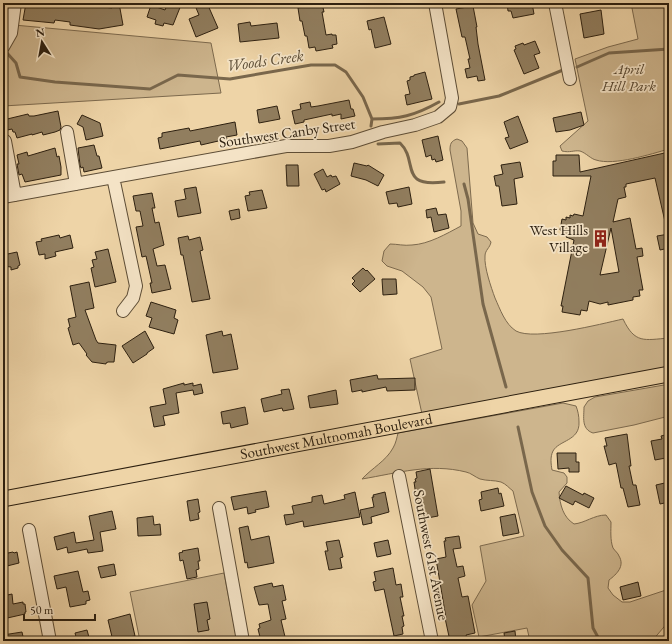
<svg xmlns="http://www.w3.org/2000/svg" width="672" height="644" font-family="'EB Garamond',serif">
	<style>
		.green { fill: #cdb58d; stroke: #7d6a4e }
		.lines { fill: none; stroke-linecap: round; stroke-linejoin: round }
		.stream { stroke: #79674c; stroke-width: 3 }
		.building { fill: #917e5f; stroke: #2d2010; fill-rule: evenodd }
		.minor-casing { stroke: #5d4d36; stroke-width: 14 }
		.major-casing { stroke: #2d2010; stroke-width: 17 }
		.minor { stroke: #f4e3c6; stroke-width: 12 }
		.major { stroke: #eed4a7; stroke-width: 15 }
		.labels { text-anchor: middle; stroke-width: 3.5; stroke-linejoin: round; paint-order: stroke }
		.park-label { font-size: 15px; font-style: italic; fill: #55452f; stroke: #f4e3c6 }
		.street-label { font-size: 15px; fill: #2d2010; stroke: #f4e3c6 }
		.poi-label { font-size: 15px; fill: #2d2010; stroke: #f4e3c6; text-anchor: end }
		.water-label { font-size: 16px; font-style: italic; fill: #594a33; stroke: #f4e3c6 }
	</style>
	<rect width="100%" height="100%" fill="#eed4a7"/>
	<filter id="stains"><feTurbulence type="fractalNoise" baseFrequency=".005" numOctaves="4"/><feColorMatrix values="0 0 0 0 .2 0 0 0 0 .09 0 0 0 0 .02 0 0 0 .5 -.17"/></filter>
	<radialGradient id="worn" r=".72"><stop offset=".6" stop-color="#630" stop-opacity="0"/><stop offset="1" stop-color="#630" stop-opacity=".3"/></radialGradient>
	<!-- green -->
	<path class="green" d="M631,3H669V149C651,154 614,166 596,160C591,159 586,153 580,151C574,150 570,153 562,151L560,146L588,121L575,59L608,47L638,39Z
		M3,24L211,43L221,93L3,106Z
		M457,139L462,141L467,148L473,223L478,234L487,237L491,242C490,248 485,250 485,256C484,267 491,287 495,298C500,309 505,324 516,331C534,341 601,324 623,319C635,344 644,340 669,338V367L422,414L410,359L442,349L431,297L423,287L402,271L387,266L382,261L384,251L390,244C397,244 404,246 412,245C429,244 446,234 461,226V211L450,150C450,144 451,141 457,139Z
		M664,385L669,391V416L634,425L593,433C581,429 584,417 584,407L588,401L595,397Z
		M563,403L576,406C578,411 579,416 579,422C580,441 559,440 553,451C550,457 551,464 552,470L564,473L567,477V483L559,492C560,505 563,517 574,524C585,523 594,515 606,515L611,522C611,530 610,540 613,548C615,551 618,553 619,556C625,566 617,574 609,580L608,588L613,595L622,602H630L669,589V621L652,641H530L527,628L479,637L472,605L486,581L480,546L524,536L513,491C509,488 506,484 501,482C494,480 487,481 480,479C475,477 471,473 466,472C430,463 398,473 362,479C372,468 386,461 393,448C396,443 397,437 398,433Z
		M224,573L237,641H140L130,592Z"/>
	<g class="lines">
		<!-- stream -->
		<path class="stream" d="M7,53L16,63L20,77L55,82L150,89L178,75L230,79L311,65H335L346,72L363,97L372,119C400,119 414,116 439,102
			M577,67L609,53L669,49
			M459,104L499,96L563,70
			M371,126L372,119
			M378,144L400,143C419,161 398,188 444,182
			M464,184L468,199L483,304L506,387
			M518,427L532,492L545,526L562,550L588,578L593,628L600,641"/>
	</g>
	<!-- building -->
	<path class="building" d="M26,3H40L60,5V3H68L112,8L111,4L119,3L123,25L99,29L70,25V22L55,20L54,23L23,20Z
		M168,3H175L181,5L173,25L164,23L163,26L155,24L156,20L147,17L151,5L165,10Z
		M194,3H207L218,28L196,37L189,19L199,15Z
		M302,3H322L324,12H322L326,35L332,34V35H336L337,44L332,45L333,48L316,51L315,47L309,48L307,36H305L302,21H300L298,8L302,7Z
		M507,3H532L534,14L513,18L511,11H508Z
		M473,6L477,27H476L478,44L485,80L478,81L477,76L467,78L465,69L470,68L468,59H470L465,37H462L456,9Z
		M601,10L604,34L584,38L580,14Z
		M384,17L391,44L375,48L371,29L369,30L367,21Z
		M250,22L251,26L277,23L279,38L240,42L238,24Z
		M535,41L540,53L534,55L539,68L524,74L514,50L516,49L515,46L523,43L524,45Z
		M425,72L432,99L407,105L405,95L410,94L407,81L410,80V77L414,76V75Z
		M349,100L351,109H353L355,116L341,119V114L332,116V114L304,120V122L295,124L292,111L301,109L300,104L310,102L311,107L318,106Z
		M277,106L280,119L259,123L257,110Z
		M58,111L61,127L60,130L55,132L43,135L42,132L32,135V134L17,138L15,132H13L12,129L3,131V120L28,114L29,116H34Z
		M581,112L584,125L570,130L556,132L553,118Z
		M82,115L100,123L103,136L86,140L83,127L77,124Z
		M518,116L528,142L510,149L505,138L509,137L504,122Z
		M235,122L237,135L226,137L227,139L201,145L200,141L160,149L158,138L162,137V133L189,128L190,131Z
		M438,136L443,160L436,162L435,159L432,160L431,155L426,157L422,140Z
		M94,145L97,156H99L102,168L84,172L83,167L81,168L80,165L78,148Z
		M55,148L57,157L59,156L61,167V175L25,182L22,174L19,175L17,164H19L17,155L27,152L28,156Z
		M669,152V226H666L655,178L626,184V187H624L626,197L618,199L613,222L630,218L636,249L642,248L643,256L637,257L643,290H639L640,296L633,297V300L608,305V302L600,304L589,301L587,311L581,310L580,315L562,312L563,306H561L574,240L566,237V234H563L564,231L560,230L562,219L566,220V217L570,218V215L573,216L574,214L583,216L591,176H553V161H556V155H579L580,172ZM611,228L619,272L600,275Z
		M520,162L523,177L514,179L517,204L502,206L499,186H496L494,176L503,174L501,165Z
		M354,163L367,166L368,165L384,175L378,186L366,180L351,176Z
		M286,165H298L299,186H287Z
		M323,169L327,177L331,175L332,177L336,176L340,184L326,192L325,189L322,190L314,174Z
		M196,187L201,213L178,217L175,201L186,199L184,189Z
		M409,187L412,204L398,207L397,203L389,204L386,192Z
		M262,190L267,208L248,211L245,196L250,195L249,192Z
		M152,193L155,208H152L155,223L159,222L164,245L153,249L157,266L165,265L171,289L152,293L150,283H152L146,256L142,257L136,227L143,226L140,211H136L133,196Z
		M436,208L438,215L446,214L449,228L434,232L431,217L427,218L426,210Z
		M239,209L240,218L231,220L229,211Z
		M669,234V248L660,250L657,236Z
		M59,235L60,238L70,235L73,248L55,252L56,256L45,259V254L39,255L36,242L42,241L41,239Z
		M188,236L189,240L200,237L203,250L200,251L210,299L192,302L183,255H181L178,238Z
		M108,249L116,282L95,287L91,268L94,267L92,260L97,259L95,252Z
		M17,252L20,265L18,266V268L11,270V267L3,266V255Z
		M363,268L366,271L367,270L375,279L360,292L352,284L355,281L352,278Z
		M382,279H396L397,294L383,295Z
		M89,282L94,308L85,310L96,340L98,343L116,345L114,362H108L106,363V364L92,362L86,355L87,354L79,343L73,345L68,328L70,327L68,319L76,317L70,286Z
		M151,302L176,310L174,318L178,320L174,334L149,327L152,318L146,316Z
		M145,331L154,348L147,353V354L133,363L122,346Z
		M222,331L223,336L231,334L238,369L213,373L206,335Z
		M377,375L378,379L415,378V390L387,391L386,387L362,392V390L352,392L350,380Z
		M184,383V385L193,383V386L201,384L203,393L194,395L193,390L176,393L179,413L163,416L165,425L154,427L150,407L166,404L163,389Z
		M289,389L294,409L283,411L282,408L264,412L261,399L282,394L281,390Z
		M336,390L338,404L310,408L308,396Z
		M245,407L248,424L231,428L230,423L223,424L221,412Z
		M627,434L631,466H629L633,485H636L640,505L628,507L623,488H621L616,463L609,465L604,446H607L605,438Z
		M669,434V443L665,444L666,458L655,460L651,441L662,439L661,436Z
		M557,453H576V462H579V472H569V468L558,469Z
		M430,469L438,516L422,519L420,511L418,510L414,482H416L415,479L417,478L416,472Z
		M669,482V502L660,504L656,485Z
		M566,486L583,495L584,493L594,498L589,508L575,501L573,505L559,498Z
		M498,488L499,494L501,493L504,506L481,511L479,500L482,499L481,492Z
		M266,491L269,507L255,510L256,512L248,514L247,507L234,510L231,497Z
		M355,492L360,517L304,527L303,521L286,525L284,515L294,514L292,506L312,502V497L322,495L324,504L345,499L344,495Z
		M385,492L389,512L371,517L372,523L363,525L360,510L374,507L372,497H374L373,495Z
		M198,499L200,512L198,513L199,519L190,521L187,501Z
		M112,511L116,529L100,532L103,551L88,553L87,549L68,553L67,547L57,550L54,537L74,532L76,543L94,540L89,516Z
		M515,514L519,533L503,536L500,517Z
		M153,516L154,525L160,524L161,535L138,536L137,518Z
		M248,526L251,540L269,536L274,563L248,568L247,562L245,563L239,528Z
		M459,536L461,548L453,549L457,567L463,566L465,576L458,578L462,597L468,596L475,633L466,635L467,638L450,641L445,618H446L436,559L446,557L444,541H446L445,538Z
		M339,540L343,557L340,558L342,568L329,570L325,551H328L326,542Z
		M388,540L391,554L377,557L374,543Z
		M198,548L200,561H198L199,569L196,570L197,577L187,579L183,560L180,561L179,553L183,552L182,551Z
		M13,552L14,553L17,552L19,563L3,567V554Z
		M114,564L116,575L101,578L98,567Z
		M393,568L396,585L401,584L403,597H400L404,616H402L404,626L402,627L403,634L394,636L384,589L375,591L373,582L376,581L374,572Z
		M78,571L83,592L88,591L90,600L86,601V604L70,607L66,587L57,589L54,576Z
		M638,582L641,596L623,600L620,587Z
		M272,583L273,587L283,585L286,600L282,601L286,619L281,620L286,641H261L258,629L260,628L259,624L271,620L268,604L259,605L254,587Z
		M12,594L13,604L23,602V604H25L26,612H25V614L3,619V596Z
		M207,602L210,619L207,620L209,630L198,632L194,604Z
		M130,614L135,636L124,638V641H113L108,620Z
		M87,630L90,641H77L75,633Z
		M515,631L516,641H505L504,633Z
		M22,632L24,641H3V635Z"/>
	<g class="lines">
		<defs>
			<path id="minor" d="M555,3L570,79
				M3,47L11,33L15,3
				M67,132L76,184
				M5,141L15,195
				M113,177L136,286L133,298L123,311
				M3,197L286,146H329L352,142L383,132L415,125L438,117L450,107L452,98L435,3
				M399,476L432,641
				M219,508L243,641
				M29,530L50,641"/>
			<g id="major">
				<path id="s1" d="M3,499L669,374"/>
			</g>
		</defs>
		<!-- minor casing -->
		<use href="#minor" class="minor-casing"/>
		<!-- major casing -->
		<use href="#major" class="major-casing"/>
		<!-- minor -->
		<use href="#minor" class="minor"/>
		<!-- major -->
		<use href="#major" class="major"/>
	</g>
	<!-- icons -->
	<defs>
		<symbol id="building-bare" viewBox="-9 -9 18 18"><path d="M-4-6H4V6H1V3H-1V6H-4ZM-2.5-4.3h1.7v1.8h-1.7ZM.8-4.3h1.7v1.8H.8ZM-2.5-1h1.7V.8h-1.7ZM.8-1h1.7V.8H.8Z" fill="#8f2418" stroke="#f4e3c6" stroke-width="2.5" paint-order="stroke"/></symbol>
	</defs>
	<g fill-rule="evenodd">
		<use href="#building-bare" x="588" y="226" width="25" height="25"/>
	</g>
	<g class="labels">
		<!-- park labels -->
		<g class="park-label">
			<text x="629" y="74">April<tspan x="629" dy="17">Hill Park</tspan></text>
		</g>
		<!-- street labels -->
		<g class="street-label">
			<text transform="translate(287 133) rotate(-8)" y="5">Southwest Canby Street</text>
			<text dy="5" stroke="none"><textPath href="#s1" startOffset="339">Southwest Multnomah Boulevard</textPath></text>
			<text transform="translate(431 555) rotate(79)" y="5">Southwest 61st Avenue</text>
		</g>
		<!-- poi labels -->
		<g class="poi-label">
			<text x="588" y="235">West Hills<tspan x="588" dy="17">Village</tspan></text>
		</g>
		<!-- water labels -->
		<g class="water-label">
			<text transform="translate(265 60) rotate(-8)" y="6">Woods Creek</text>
		</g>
	</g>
	<!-- margin -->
	<rect width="672" height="644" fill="none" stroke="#eed4a7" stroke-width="16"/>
	<rect x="4" y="4" width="664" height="636" fill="none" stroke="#2d2010" stroke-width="2"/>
	<rect x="8" y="8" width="656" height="628" fill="none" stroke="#2d2010"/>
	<!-- north arrow -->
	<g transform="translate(42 42) rotate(349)" stroke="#f4e3c6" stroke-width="3" paint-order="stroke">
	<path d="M0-3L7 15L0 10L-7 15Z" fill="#2d2010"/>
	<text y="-6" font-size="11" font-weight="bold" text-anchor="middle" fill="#2d2010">N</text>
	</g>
	<!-- scale -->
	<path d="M24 614v6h71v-6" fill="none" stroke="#2d2010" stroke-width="2"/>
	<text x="30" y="614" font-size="12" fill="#2d2010" stroke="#f4e3c6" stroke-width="3" paint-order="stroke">50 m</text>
	<rect width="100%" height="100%" filter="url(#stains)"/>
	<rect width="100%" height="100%" fill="url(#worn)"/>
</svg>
